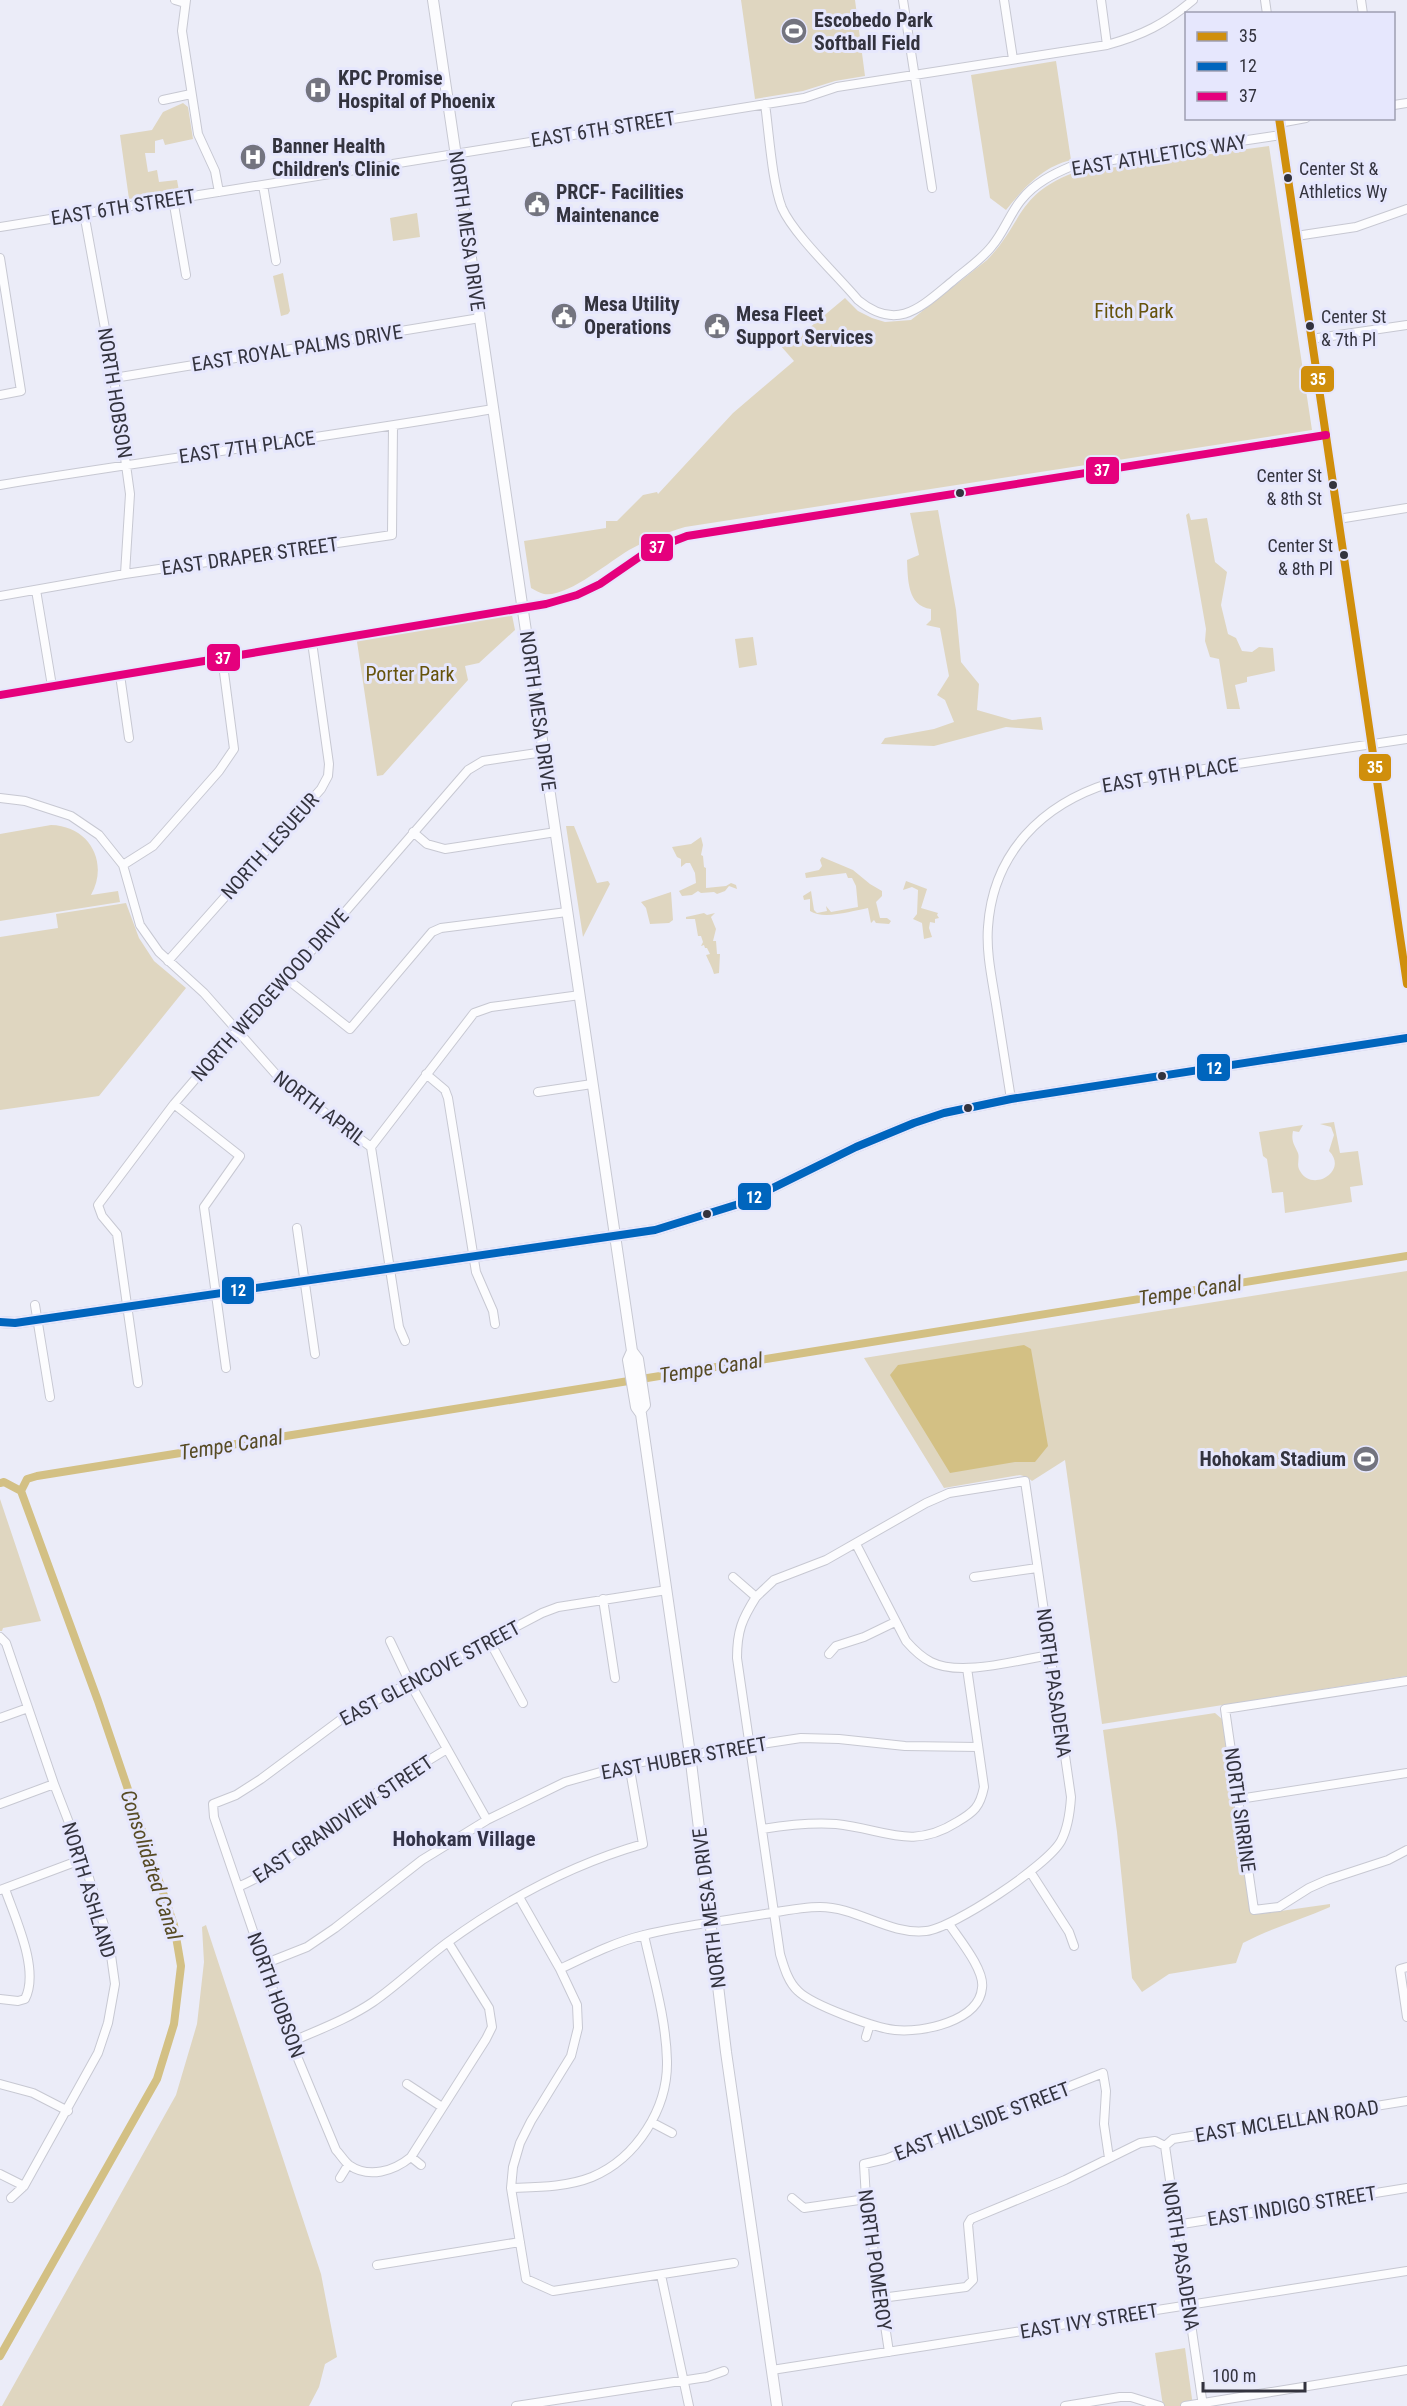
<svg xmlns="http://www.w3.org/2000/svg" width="1407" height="2406" font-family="'Roboto Condensed',sans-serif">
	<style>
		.green { fill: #dfd6c0 }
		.water { fill: #d3c084 }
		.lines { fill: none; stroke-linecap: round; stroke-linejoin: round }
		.canal { stroke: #d3c084; stroke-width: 8 }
		.minor-casing { stroke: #c7c8d2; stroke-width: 10 }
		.major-casing { stroke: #c7c8d2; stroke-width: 12 }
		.minor { stroke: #fcfcfe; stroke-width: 8 }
		.major { stroke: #fcfcfe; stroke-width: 10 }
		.bus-1-casing { stroke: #e6e7fd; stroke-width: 12 }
		.bus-2-casing { stroke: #e6e7fd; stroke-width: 12 }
		.bus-3-casing { stroke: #e6e7fd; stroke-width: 12 }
		.bus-1 { stroke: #d08f0c; stroke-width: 8 }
		.bus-2 { stroke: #0065bd; stroke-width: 8 }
		.bus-3 { stroke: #e5007d; stroke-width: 8 }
		.bus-dot { fill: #33333e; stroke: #e6e7fd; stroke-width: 2 }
		.labels { text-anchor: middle; stroke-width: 6; stroke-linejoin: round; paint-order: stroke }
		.bus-label { font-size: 18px; fill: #33333e; stroke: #e6e7fd; text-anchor: start }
		.poi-label { font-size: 20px; font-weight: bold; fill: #33333e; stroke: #e6e7fd; text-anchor: start }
		.street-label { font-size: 20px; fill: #33333e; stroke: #e6e7fd }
		.park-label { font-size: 20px; fill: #66530c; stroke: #e6e7fd }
		.water-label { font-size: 21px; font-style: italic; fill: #574b25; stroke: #e6e7fd }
		.neighbourhood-label { font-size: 21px; font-weight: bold; fill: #333348; stroke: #e6e7fd }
		.line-badge { stroke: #e6e7fd; stroke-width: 2 }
		.badge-label { font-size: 16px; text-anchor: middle; font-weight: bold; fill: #fff }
	</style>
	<rect width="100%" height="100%" fill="#ebecf8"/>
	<!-- green -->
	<path class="green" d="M741,0H855L865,76L835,81L803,91L755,99Z
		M1056,61L1071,160C1042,167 1024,188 1006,210L990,198L971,75Z
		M183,103L188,107L193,139L165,145L163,139L155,141V153H145L148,172L157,170L159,182L177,180L179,191L129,199L120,135L152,130L163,112Z
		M1269,146L1312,430L685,527C665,533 647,540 629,550C610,561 567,598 544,594C540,593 535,590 531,588L524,541L606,528V521H617L643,495L657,492L658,494L733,413L794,361L780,345L795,331L802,334L845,298L858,311L872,318L885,322L911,320L987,260C1023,223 1016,195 1073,173Z
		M417,213L420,237L393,241L390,218Z
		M283,273L290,311L288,314L281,316L273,276Z
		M938,510L956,610L961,662L979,684L977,710L1012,720L1041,717L1043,730L1006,727L934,746L881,744L885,738L934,729L954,722L945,700L937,695L949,676L940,628L926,625L931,620V609C907,606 908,579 907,560L919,555L910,513Z
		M1189,513L1191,520L1207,518L1215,562L1227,572L1221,605L1228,634L1236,638L1242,651L1252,652L1259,647L1273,648L1275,671L1247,677V682L1235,685L1240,709H1227L1219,659L1210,657L1205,641L1206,629L1186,515Z
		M511,610L515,630L479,663L465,666L468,680L383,775L377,776L356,635Z
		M753,637L757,665L739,668L735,639Z
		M51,825C90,826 109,863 91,895L118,891L120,902L0,921V834Z
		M566,826H574L597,883L608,881L610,884L583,937Z
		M701,837L703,845L701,855L703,856L704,867L706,868V888L726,886L731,883L736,885L737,889L729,886L725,891L717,894L714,892L701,893L698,891L692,895L682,896L679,891L696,883L695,873L690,863H686L681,867V859L677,857L672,847L691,844Z
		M822,857L853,870L870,884L882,891V896L876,902L880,918H887L891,921L889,924L876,923L874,920L871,923L868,908C852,911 823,920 810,911V899L804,900L803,896L811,891L814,910L817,913L827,911L826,906L831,912L858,907L856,886L852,878H848L846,873L806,878L805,873L819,870L822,866L820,860Z
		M906,881L927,889L921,908L938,913L937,915L939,918L935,919V923L930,922L929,928L932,937L924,939L922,923L913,919L917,914L918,890L912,887L903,890Z
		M671,892L673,920L669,923L650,924L646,908L641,902Z
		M126,903L139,938L154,961L186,988L99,1096L0,1110V937L58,928L56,914Z
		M704,913L707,915L715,913L711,917L716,929L713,941H716L717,954H720L719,973L714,974C712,967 709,962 706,955L710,954L707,948H705L704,945L701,946L703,942L701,936H698L695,919H686V917Z
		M1334,1122L1340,1153L1358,1151L1363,1185L1350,1187L1352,1202L1285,1213L1283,1192L1272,1193L1267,1159L1263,1156L1259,1132L1303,1125L1299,1132L1293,1131C1291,1141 1294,1144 1298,1153C1300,1159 1296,1165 1300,1171C1312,1193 1349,1171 1329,1151L1334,1135L1331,1127L1320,1124Z
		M1407,1271V1676L1102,1724L1065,1460L1032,1481L1027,1477L1020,1475L944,1488L864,1358Z
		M0,1499L41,1621L3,1628L2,1631H0Z
		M1215,1713L1222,1719L1250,1906L1259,1914L1330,1904V1907C1301,1920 1271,1928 1243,1943L1236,1963L1169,1974L1142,1992L1132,1978L1117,1832L1103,1730Z
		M206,1925L321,2274L337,2357L325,2364L319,2387L309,2406H2L176,2095L197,2024L204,1962L202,1927Z
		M1185,2348L1193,2406H1163L1155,2353Z"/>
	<!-- water -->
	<path class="water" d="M1024,1345L1031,1349L1048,1446L1035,1462H1015L950,1473L890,1375L898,1365Z"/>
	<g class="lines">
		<!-- canal -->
		<path class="canal" d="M0,1483L4,1482L21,1491
			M21,1491L27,1479L37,1476L1407,1256
			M0,2356L157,2079L174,2024L181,1966L174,1925L98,1701L21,1491"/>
		<defs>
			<path id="minor" d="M175,0L185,3
				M186,0L182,31L198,134L215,171L219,192
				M903,0L932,188
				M1004,0L1013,59
				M1101,0L1107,45
				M1265,0L1267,14
				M1361,0L1363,14
				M163,100L191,94
				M765,104C769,132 772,183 782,208C794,235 838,276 858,300C898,333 922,306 954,280C967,269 982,259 992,246C1004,232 1010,213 1022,199C1035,183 1053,174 1072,166L1281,135
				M1394,105L1407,103
				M1279,118L1407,984
				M1279,123L1306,118
				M263,185L276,261
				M173,199L186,275
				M84,213L114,378L130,494L125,574
				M0,227L804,98L837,87L1107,45C1143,35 1165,24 1193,0
				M1296,236L1356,227L1407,209
				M0,258L21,391L0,395
				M1311,339L1407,325
				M114,378L480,318
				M0,485C164,458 329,437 493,409
				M1338,519L1407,508
				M36,590L52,686
				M0,596L125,574L392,535L393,426
				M120,675L129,738
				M0,695L546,604L577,595L600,584L648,551L687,536L1326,435
				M0,798L25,801L71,816L99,835L123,865L140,925L159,952L204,993L281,1080L371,1147L399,1327L405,1341
				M413,832L427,844L445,849L556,832
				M123,865L153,846L219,771L234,749L222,657
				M168,961L321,789L328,776L329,764L312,642
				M287,979L350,1029L432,932L441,928L567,912
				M426,1074L445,1090L448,1098L476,1272L493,1311L495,1324
				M538,1092L592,1084
				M1011,1099C1006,1067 1001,1036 996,1004C992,979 986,952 988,927C993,853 1042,804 1110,783L1407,739
				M174,1104L240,1156L204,1207L226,1368
				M371,1147L474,1013L491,1007L580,995
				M297,1228L315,1354
				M35,1305L50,1397
				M138,1383L117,1234L102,1216L98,1205L174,1104L238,1029L287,979L468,770L483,761L544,752
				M856,1544L906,1641C913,1649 921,1657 931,1662C961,1677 1017,1660 1050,1655
				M974,1577L1037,1568
				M756,1597C742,1619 737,1631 737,1658L780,1954C784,1967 788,1982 798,1991C812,2005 875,2028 895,2030C923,2033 979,2021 982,1988C985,1970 959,1939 949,1924
				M603,1599L615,1678
				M0,1637L6,1643L54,1784L83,1859L109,1941L115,1984L108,2023L98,2053L24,2186L11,2198
				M489,1640L523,1703
				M390,1641L410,1683L487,1820
				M829,1654L836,1646L864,1637L895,1622
				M1407,1681L1225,1709L1254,1910L1279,1907L1309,1888L1327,1880L1388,1860L1407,1850
				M0,1718L28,1708
				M1239,1799L1407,1773
				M0,1804L54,1784
				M762,1829C787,1825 811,1822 836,1824C885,1829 911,1851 957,1822C974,1812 980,1807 984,1787L967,1668
				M1031,1873L1069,1932L1074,1946
				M238,1887C285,1867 319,1832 360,1804C388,1784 418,1767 447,1749
				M0,1890L83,1859
				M519,1897L560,1969L577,2005L578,2028L571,2056L531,2121L520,2143L513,2167L511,2188L526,2279L553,2291L734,2263
				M448,1942L489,2008L492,2027L486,2039L411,2157C394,2171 369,2179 349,2165C344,2161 340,2154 336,2150L291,2042L214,1817L213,1804L236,1795L261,1779L343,1718L542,1613L558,1607L667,1590
				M264,1964L307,1947L335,1928L422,1860L487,1820L565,1782L629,1764L801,1738L839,1739L905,1746L978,1747
				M1407,1967L1400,1969L1407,2017
				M560,1969C587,1956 615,1942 644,1935C679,1926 716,1922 752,1916C774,1913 798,1907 820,1907C857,1907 889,1935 926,1931C953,1928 1047,1866 1061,1841C1068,1828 1070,1813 1071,1797L1025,1481L949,1493L926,1503L826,1560L774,1580L756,1597L733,1577
				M0,1999L18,2001L25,1999C40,1970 15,1918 5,1889
				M866,2037L870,2024
				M291,2042C318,2030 348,2019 373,2002C399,1984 422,1961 448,1942C507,1899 573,1864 643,1844L629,1764
				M0,2084L33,2093L68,2111
				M407,2084L442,2107
				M653,2123L672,2133
				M411,2157L421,2165
				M0,2174L24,2186
				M340,2178L348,2165
				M511,2188C538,2187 567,2187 592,2177C637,2158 668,2108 667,2061C666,2018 653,1976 644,1935
				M792,2198L804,2208L866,2199
				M1176,2225L1407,2188
				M377,2265L520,2242
				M661,2275L689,2406
				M881,2298L966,2287L973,2280L968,2224L971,2219L1065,2180L1140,2143L1155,2141L1165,2146
				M889,2352L866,2199L864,2164L886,2159L1103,2073L1106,2091L1104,2124L1109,2158
				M772,2370L1407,2271
				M516,2406L707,2377L724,2371
				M1065,2406L1120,2397H1131L1160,2406
				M1185,2406L1407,2370
				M1203,2406L1165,2146L1173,2139L1407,2101"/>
			<path id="major" d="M433,0L632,1351L638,1359L645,1405L640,1411
				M0,1322L15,1323L655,1230L742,1203L856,1147L914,1123L944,1113L1011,1099L1407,1038
				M632,1351L628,1360L636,1407L641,1414L690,1754L726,2052L777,2406"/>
		</defs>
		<!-- minor casing -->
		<use href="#minor" class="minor-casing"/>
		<!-- major casing -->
		<use href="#major" class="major-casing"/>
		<!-- minor -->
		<use href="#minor" class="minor"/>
		<!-- major -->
		<use href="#major" class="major"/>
		<defs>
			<path id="bus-1" d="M1279,118L1407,984"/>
			<path id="bus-2" d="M0,1322L15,1323L655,1230L742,1203L856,1147L914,1123L944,1113L1011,1099L1407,1038"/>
			<path id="bus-3" d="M0,695L546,604L577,595L600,584L648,551L687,536L1326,435"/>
		</defs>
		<!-- bus-1 casing -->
		<use href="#bus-1" class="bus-1-casing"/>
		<!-- bus-2 casing -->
		<use href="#bus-2" class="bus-2-casing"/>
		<!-- bus-3 casing -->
		<use href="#bus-3" class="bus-3-casing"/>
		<!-- bus-1 -->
		<use href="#bus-1" class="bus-1"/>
		<!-- bus-2 -->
		<use href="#bus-2" class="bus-2"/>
		<!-- bus-3 -->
		<use href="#bus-3" class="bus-3"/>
	</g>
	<!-- icons -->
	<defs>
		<symbol id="stadium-disc" viewBox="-11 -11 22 22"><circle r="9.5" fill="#73747f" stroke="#e6e7fd"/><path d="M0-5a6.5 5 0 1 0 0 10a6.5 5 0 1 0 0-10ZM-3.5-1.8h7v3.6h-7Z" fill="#fff"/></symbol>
		<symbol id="hospital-disc" viewBox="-11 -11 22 22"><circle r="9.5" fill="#73747f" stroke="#e6e7fd"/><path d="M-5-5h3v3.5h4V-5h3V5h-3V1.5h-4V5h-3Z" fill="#fff"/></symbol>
		<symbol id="civic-disc" viewBox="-11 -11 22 22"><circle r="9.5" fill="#73747f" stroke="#e6e7fd"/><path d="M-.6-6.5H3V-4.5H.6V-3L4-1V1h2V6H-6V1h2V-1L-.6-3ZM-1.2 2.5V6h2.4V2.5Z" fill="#fff"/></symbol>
	</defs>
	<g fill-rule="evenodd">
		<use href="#stadium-disc" x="779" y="16" width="30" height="30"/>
		<use href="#hospital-disc" x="303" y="75" width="30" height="30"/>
		<use href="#hospital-disc" x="238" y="142" width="30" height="30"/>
		<use href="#civic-disc" x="522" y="189" width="30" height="30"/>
		<use href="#civic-disc" x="549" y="301" width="30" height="30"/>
		<use href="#civic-disc" x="702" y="311" width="30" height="30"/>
		<use href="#stadium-disc" x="1351" y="1444" width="30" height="30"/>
	</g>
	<!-- markers -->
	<g class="bus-dot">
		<circle cx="1288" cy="178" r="5"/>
		<circle cx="1310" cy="326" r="5"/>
		<circle cx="1333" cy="485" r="5"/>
		<circle cx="960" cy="493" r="5"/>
		<circle cx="1344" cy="555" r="5"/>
		<circle cx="1162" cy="1076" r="5"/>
		<circle cx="968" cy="1108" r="5"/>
		<circle cx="707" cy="1214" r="5"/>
	</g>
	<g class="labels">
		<!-- bus labels -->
		<g class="bus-label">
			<text x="1299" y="175">Center St &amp;<tspan x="1299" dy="23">Athletics Wy</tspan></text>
			<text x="1321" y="323">Center St<tspan x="1321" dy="23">&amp; 7th Pl</tspan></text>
			<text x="1322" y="482" text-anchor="end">Center St<tspan x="1322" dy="23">&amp; 8th St</tspan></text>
			<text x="1333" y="552" text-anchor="end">Center St<tspan x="1333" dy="23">&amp; 8th Pl</tspan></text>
		</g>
		<!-- poi labels -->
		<g class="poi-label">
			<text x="814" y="27">Escobedo Park<tspan x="814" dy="23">Softball Field</tspan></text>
			<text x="338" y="85">KPC Promise<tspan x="338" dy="23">Hospital of Phoenix</tspan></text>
			<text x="272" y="153">Banner Health<tspan x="272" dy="23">Children's Clinic</tspan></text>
			<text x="556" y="199">PRCF- Facilities<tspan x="556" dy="23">Maintenance</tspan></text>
			<text x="584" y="311">Mesa Utility<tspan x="584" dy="23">Operations</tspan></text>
			<text x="736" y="321">Mesa Fleet<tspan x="736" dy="23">Support Services</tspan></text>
			<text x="1346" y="1466" text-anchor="end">Hohokam Stadium</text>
		</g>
		<!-- street labels -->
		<g class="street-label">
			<text transform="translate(603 129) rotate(-9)" y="7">EAST 6TH STREET</text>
			<text transform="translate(1159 155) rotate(-9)" y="7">EAST ATHLETICS WAY</text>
			<text transform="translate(123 207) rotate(-9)" y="7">EAST 6TH STREET</text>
			<text transform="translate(467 231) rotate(82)" y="7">NORTH MESA DRIVE</text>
			<text transform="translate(297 348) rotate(-9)" y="7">EAST ROYAL PALMS DRIVE</text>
			<text transform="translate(115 393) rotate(81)" y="7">NORTH HOBSON</text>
			<text transform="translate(247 447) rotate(-8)" y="7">EAST 7TH PLACE</text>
			<text transform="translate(250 556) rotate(-8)" y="7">EAST DRAPER STREET</text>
			<text transform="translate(538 711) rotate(82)" y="7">NORTH MESA DRIVE</text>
			<text transform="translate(1170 775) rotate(-9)" y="7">EAST 9TH PLACE</text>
			<text transform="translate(270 846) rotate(-48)" y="7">NORTH LESUEUR</text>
			<text transform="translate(270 995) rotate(-48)" y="7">NORTH WEDGEWOOD DRIVE</text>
			<text transform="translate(320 1108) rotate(37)" y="7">NORTH APRIL</text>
			<text transform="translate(430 1673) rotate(-28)" y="7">EAST GLENCOVE STREET</text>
			<text transform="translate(1054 1683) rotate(82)" y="7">NORTH PASADENA</text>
			<text transform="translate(684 1758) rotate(-10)" y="7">EAST HUBER STREET</text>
			<text transform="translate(1240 1810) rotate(82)" y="7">NORTH SIRRINE</text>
			<text transform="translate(343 1819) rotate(-34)" y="7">EAST GRANDVIEW STREET</text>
			<text transform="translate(89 1890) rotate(73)" y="7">NORTH ASHLAND</text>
			<text transform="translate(709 1908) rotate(-97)" y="7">NORTH MESA DRIVE</text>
			<text transform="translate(276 1995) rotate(70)" y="7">NORTH HOBSON</text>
			<text transform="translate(982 2121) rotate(-21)" y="7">EAST HILLSIDE STREET</text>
			<text transform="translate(1287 2121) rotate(-9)" y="7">EAST MCLELLAN ROAD</text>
			<text transform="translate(1292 2206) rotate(-9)" y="7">EAST INDIGO STREET</text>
			<text transform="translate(1181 2256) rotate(81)" y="7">NORTH PASADENA</text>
			<text transform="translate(875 2260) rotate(82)" y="7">NORTH POMEROY</text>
			<text transform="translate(1089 2321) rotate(-9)" y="7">EAST IVY STREET</text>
		</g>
		<!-- park labels -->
		<g class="park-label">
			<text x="1134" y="318">Fitch Park</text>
			<text x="410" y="681">Porter Park</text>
		</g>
		<!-- water labels -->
		<g class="water-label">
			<text transform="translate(1190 1291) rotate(-9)" y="7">Tempe Canal</text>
			<text transform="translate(711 1368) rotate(-9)" y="7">Tempe Canal</text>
			<text transform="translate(231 1445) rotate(-9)" y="7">Tempe Canal</text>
			<text transform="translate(151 1865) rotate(72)" y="7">Consolidated Canal</text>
		</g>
		<!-- neighbourhood labels -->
		<g class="neighbourhood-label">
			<text x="464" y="1846">Hohokam Village</text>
		</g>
	</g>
	<g class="line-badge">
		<rect x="1300" y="365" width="35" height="28" rx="6" fill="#d08f0c"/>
		<rect x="1085" y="456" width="35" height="29" rx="6" fill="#e5007d"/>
		<rect x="640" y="533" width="34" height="29" rx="6" fill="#e5007d"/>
		<rect x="206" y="643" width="35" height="29" rx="6" fill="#e5007d"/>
		<rect x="1358" y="753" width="34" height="29" rx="6" fill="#d08f0c"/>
		<rect x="1196" y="1053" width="35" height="29" rx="6" fill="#0065bd"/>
		<rect x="737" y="1182" width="35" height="29" rx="6" fill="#0065bd"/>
		<rect x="221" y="1276" width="34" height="29" rx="6" fill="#0065bd"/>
	</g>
	<g class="badge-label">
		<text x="1318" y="385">35</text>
		<text x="1102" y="476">37</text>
		<text x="657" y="553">37</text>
		<text x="223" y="664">37</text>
		<text x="1375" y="773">35</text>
		<text x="1214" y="1074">12</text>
		<text x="754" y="1203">12</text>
		<text x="238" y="1296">12</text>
	</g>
	<!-- legend -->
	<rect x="1185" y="12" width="210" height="108" fill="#e6e7fd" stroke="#9e9fb1" stroke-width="1.5"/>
	<rect x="1197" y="32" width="30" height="9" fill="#d08f0c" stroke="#9e9fb1" stroke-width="1.5"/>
	<text x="1239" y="42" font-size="18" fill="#33333e">35</text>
	<rect x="1197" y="62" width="30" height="9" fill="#0065bd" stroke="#9e9fb1" stroke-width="1.5"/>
	<text x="1239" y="72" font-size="18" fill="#33333e">12</text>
	<rect x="1197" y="92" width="30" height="9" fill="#e5007d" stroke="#9e9fb1" stroke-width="1.5"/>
	<text x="1239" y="102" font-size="18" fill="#33333e">37</text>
	<!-- scale -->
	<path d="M1203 2382v9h102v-9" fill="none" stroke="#33333e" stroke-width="3"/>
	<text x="1212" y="2382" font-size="18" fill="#33333e" stroke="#e6e7fd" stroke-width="4.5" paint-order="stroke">100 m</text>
</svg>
